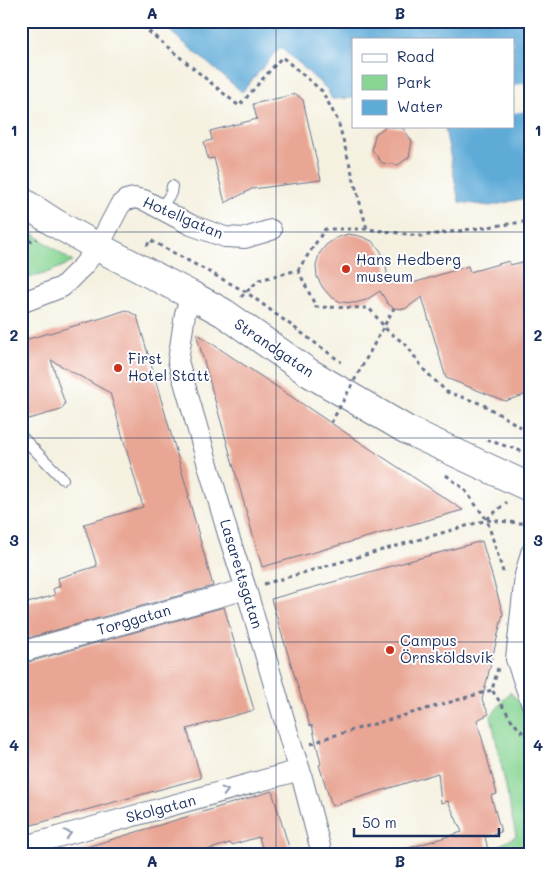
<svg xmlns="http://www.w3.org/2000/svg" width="552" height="875" font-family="Mali,sans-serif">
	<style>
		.green { fill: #88d594; stroke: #528279 }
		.water { fill: #5eabd8; stroke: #3c6d9b }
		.pier { fill: #f5f1e1 }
		.building { fill: #e9a694 }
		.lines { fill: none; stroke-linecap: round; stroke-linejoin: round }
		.service-casing { stroke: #67738c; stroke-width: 12 }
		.minor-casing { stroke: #67738c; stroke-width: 22 }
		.secondary-casing { stroke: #67738c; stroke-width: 30 }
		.path { stroke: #67738c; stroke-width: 3; stroke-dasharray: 4 4; stroke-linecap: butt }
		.service { stroke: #fff; stroke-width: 10 }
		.minor { stroke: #fff; stroke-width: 20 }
		.secondary { stroke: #fff; stroke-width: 28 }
		.path-bridge { stroke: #67738c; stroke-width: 3; stroke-dasharray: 4 4; stroke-linecap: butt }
		.oneway { stroke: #8d97ae }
		.grid { fill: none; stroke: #1b2f5e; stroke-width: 1; stroke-opacity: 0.55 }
		.poi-dot { fill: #c8321e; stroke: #fff; stroke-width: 2 }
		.labels { text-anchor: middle; stroke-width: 4; stroke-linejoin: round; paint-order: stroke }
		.street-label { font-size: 15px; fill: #1b2f5e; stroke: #fff }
		.poi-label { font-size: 15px; fill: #1b2f5e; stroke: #fff; text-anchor: start }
		.neatline { fill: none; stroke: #1b2f5e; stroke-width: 2 }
		.grid-label { font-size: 16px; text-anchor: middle; font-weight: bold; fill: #1b2f5e }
	</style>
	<rect width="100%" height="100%" fill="#fff"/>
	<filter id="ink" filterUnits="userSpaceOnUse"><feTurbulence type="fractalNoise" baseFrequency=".02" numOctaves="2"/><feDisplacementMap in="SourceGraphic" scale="10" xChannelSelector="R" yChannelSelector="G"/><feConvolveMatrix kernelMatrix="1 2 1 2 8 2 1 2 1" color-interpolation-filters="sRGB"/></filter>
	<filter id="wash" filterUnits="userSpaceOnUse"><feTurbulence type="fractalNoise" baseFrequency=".0096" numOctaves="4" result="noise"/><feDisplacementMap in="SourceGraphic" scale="20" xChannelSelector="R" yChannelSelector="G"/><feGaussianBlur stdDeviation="1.12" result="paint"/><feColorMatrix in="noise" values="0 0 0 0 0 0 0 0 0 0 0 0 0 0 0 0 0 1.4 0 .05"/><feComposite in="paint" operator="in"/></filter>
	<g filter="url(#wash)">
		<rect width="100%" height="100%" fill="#f5f1e1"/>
		<!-- green -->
		<path class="green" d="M21,225L73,262L44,274L21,280Z
			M510,692L531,714V854H497L495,848L516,836L491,716Z"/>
		<!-- water -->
		<path class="water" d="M158,21H531V197L490,206L459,202L445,128V126H513V39H353V98L332,99L327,89L280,47L242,92Z"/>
		<!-- pier -->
		<path class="pier" d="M531,82V110L513,113V86Z"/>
		<g id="blocks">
			<!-- building -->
			<path class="building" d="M296,94L303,100L321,180L252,189L225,203L214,158L208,159L204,142L212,140L210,131L257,119L253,104Z
				M387,126L403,128L412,141L409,157L398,165L382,163L372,150L375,134Z
				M348,234L360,236L372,241L380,250L385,260L388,279L402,277L408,279L413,283L468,266L470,272L509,261L510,265L531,260V393L505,401L446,378L422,297L405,309L394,308L388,304L380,291L366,300L355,303L341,302L331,297L323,288L317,277L316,266L319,254L326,245L336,238Z
				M126,310L137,316L189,496H188L213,586L21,640V605L55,595L53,589L60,586L58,578L97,566L84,524L143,507L110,393L51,360L65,404L61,410L21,421V341L102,318Z
				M196,333L331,423L463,510L262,567Z
				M482,541L503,614L482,700L489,714L477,720L497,794L491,796L501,832L485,837L489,854H404L403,850L462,832L448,801L441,803L438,773L332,806L319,765L321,764L312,725L310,726L271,599Z
				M224,607L254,710L187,729L201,778L21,828V664Z
				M272,791L291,854H264L259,837L231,845L230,843L194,854H78L77,850Z"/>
		</g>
	</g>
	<g filter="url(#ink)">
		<use href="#blocks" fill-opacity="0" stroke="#67738c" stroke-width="1"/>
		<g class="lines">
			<defs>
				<path id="service" d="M161,208L171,193L172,186
					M21,436L63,479"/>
				<path id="minor" d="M191,295L185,314L178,361L228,534L246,589L293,750L300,770L322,854
					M21,303L62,287L83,266L98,247L120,205L126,200L134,198L144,200L191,225L225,237L245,238L271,230
					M531,553L525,575L516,659L531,702
					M21,652L246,589
					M21,847L300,770"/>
				<path id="secondary" d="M21,201L55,223L98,247L191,295L224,313L308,372L407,430L531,488"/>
			</defs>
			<!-- service casing -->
			<use href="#service" class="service-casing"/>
			<!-- minor casing -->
			<use href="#minor" class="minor-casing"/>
			<!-- secondary casing -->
			<use href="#secondary" class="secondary-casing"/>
			<!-- path -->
			<path class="path" d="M136,21L239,106L282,57L322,91L338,121L367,229
				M21,244L37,239
				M147,246L150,240L246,292L341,362
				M298,270L316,307L369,308L387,330L406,345L425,371L447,392L482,404L531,433
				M241,297L259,280L298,270L325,229H367L421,236L531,221
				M487,440L521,451L531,456
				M446,475L464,489L487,520L504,575
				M487,519L507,502
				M264,584L487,520L531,524
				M498,668L492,690L513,722L531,742
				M311,744L329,737L492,690"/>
			<!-- service -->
			<use href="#service" class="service"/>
			<!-- minor -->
			<use href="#minor" class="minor"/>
			<!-- secondary -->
			<use href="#secondary" class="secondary"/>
			<!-- path-bridge -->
			<path class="path-bridge" d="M331,423L394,308"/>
		</g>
		<!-- one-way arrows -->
		<defs><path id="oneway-chevron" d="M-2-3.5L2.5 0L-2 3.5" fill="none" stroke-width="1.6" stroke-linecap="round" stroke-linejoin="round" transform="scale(1.25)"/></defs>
		<g class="oneway">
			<use href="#oneway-chevron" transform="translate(225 791) rotate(-15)"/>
			<use href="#oneway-chevron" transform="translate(68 834) rotate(-15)"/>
		</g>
	</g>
	<!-- grid -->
	<path class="grid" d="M276,21V854M21,232H531M21,438H531M21,642H531"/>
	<!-- markers -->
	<g class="poi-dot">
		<circle cx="346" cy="269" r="5"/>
		<circle cx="118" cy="368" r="5"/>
		<circle cx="390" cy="650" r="5"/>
	</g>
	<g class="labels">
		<!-- street labels -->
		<g class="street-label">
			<text transform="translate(183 218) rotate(23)" y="5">Hotellgatan</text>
			<text transform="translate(274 348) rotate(34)" y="5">Strandgatan</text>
			<text transform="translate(241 574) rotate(73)" y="5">Lasarettsgatan</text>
			<text transform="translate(134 620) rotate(-16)" y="5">Torggatan</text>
			<text transform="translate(161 809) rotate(-15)" y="5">Skolgatan</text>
		</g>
		<!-- poi labels -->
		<g class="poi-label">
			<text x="356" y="265">Hans Hedberg<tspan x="356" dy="17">museum</tspan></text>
			<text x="128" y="364">First<tspan x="128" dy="17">Hotel Statt</tspan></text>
			<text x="400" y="646">Campus<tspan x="400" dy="17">Örnsköldsvik</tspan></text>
		</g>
	</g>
	<!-- margin -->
	<rect width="552" height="875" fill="none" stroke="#fff" stroke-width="55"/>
	<!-- legend -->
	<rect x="352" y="38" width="162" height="90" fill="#ffffff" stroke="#a4acbf"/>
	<rect x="362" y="54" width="25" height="8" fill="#ffffff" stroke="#a4acbf"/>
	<text x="397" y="62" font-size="15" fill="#1b2f5e">Road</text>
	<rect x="362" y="75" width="25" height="15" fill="#88d594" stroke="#a4acbf"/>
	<text x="397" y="88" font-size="15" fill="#1b2f5e">Park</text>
	<rect x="362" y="100" width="25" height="15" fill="#5eabd8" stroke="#a4acbf"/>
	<text x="397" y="112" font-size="15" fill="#1b2f5e">Water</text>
	<!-- scale -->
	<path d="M354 828v8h145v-8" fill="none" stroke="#1b2f5e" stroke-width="2.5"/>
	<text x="362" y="828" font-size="15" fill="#1b2f5e" stroke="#ffffff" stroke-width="4" paint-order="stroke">50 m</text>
	<rect x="28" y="28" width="496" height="820" class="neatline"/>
	<g class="grid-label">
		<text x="152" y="19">A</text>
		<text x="400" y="19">B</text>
		<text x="14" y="136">1</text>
		<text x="538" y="136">1</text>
		<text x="14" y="341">2</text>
		<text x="538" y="341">2</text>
		<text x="14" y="546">3</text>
		<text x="538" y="546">3</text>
		<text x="14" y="751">4</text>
		<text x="538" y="751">4</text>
		<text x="152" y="867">A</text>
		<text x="400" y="867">B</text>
	</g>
</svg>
